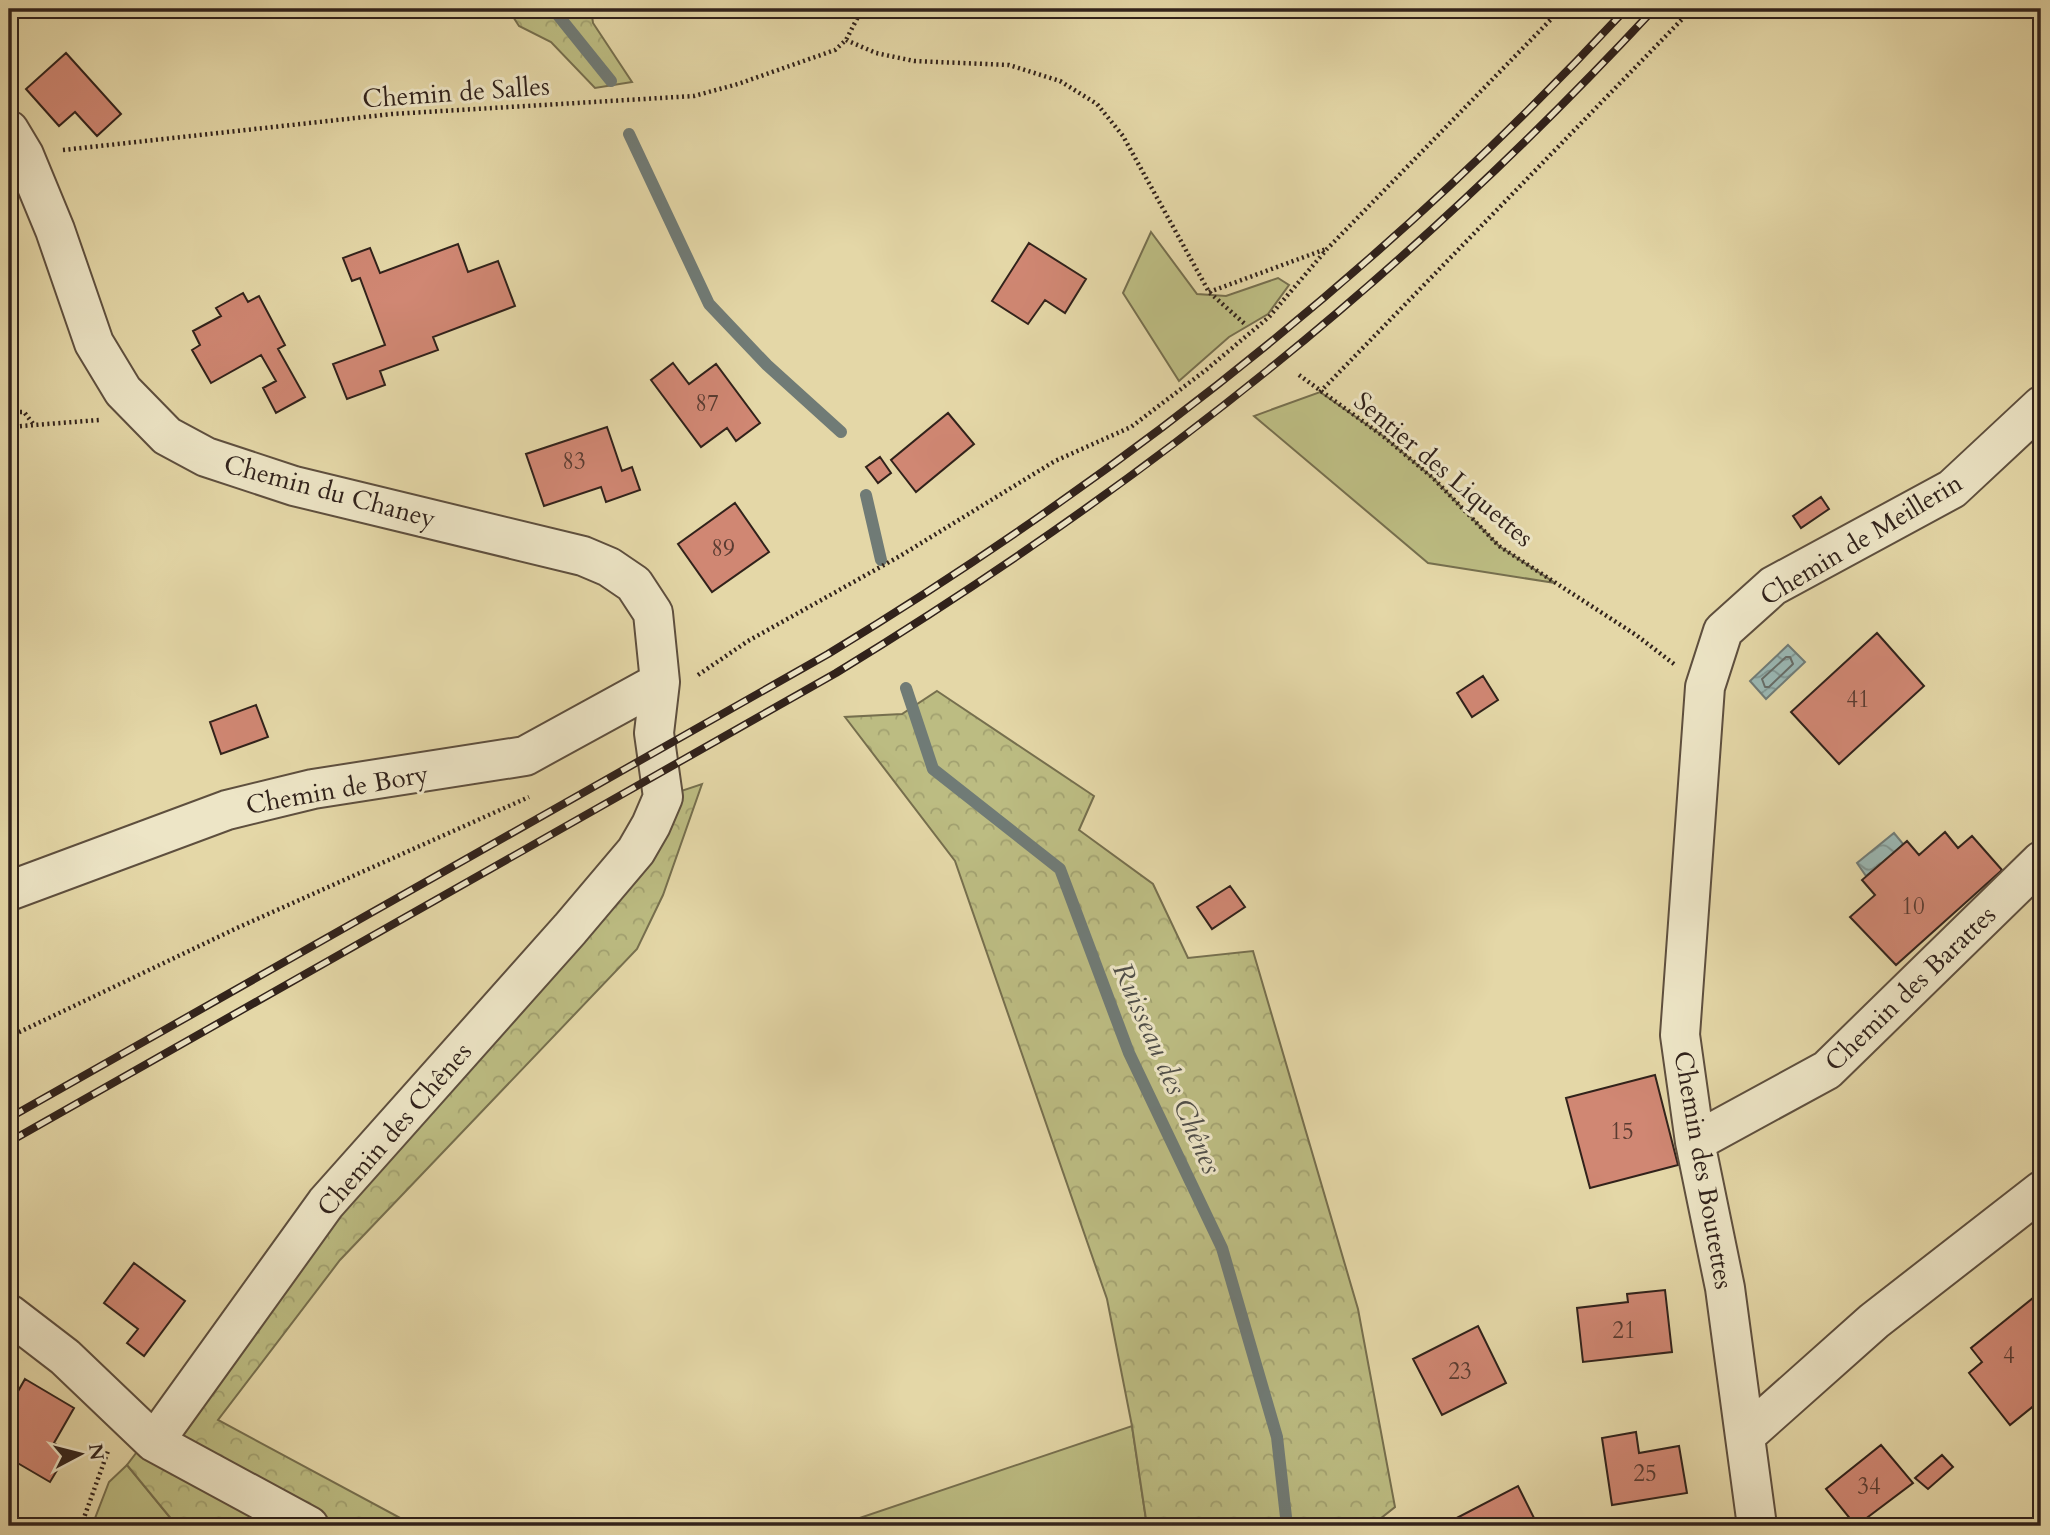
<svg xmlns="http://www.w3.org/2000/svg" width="2050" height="1535" font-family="Cardo,serif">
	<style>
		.green { fill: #bcbc82; stroke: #766f4e; stroke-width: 2 }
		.forest { fill: url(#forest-crowns); stroke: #766f4e; stroke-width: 2 }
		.water { fill: url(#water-waves); stroke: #707b76; stroke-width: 2 }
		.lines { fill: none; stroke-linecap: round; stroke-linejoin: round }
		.shore { stroke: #666c67; stroke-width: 2 }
		.stream { stroke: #707b76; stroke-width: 12 }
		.building { fill: #d08773; stroke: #31221b; stroke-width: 2 }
		.minor-casing { stroke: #5e4f3e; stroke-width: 42 }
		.path { stroke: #31221b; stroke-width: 4.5; stroke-dasharray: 2 3.5; stroke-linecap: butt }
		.minor { stroke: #ede5c6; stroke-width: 38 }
		.rail-casing { stroke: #31221b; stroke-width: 8 }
		.rail { stroke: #ede5c6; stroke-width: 5; stroke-dasharray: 16; stroke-linecap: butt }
		.labels { text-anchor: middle; stroke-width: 6; stroke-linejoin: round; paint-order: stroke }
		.number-label { font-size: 23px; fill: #593b31 }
		.street-label { font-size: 26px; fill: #31221b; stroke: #ede5c6 }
		.water-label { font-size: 28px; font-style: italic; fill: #504f49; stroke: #ede5c6 }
	</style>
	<defs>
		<pattern id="forest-crowns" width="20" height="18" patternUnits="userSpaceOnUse" patternTransform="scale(1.75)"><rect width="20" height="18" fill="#bcbc82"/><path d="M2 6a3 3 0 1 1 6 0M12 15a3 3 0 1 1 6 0" fill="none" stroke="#a2a170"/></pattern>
		<pattern id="water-waves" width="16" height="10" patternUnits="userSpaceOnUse" patternTransform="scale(1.75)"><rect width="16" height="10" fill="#9ab7b3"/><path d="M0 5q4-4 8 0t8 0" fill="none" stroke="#7e9491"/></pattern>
	</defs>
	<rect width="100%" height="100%" fill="#e4d7a7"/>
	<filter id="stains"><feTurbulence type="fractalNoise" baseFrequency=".00286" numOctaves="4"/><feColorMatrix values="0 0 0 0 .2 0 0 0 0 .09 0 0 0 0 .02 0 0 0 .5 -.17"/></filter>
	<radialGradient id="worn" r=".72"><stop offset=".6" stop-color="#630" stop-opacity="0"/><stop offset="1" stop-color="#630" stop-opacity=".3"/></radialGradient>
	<!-- green -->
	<path class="green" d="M1151,232L1197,294L1226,296L1278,278L1289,285L1268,314L1229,337L1179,381L1123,293Z
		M1320,392L1383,436L1433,478L1499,546L1555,583L1428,563L1254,416Z
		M1132,1426L1147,1526H836Z
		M127,1465L177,1526H92L109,1482Z"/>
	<!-- forest -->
	<path class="forest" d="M508,9H591L593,23L632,82L595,88L551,42L519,26Z
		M937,691L1094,796L1079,830L1153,884L1188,958L1253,951L1358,1309L1395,1507L1371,1526H1147L1132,1426L1107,1299L955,861L845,717L902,714Z
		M702,784L663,895L637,949L340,1260L218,1420L415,1526H177L127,1465L326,1203L663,797Z"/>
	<!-- water -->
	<path class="water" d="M1788,645L1805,662L1766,699L1750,681Z
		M1894,833L1904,845L1866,876L1857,863Z"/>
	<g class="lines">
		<!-- shore -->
		<path class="shore" d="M1786,657H1790L1793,664L1769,687H1765L1762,679Z"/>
		<!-- stream -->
		<path class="stream" d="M553,9L611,81
			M629,134L709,304L767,365L841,432
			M866,495L881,560
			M906,688L933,769L1060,869L1129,1053L1222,1248L1277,1437L1287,1526"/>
	</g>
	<!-- building -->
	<path class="building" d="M66,53L121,114L97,136L75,112L59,126L26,89Z
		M1029,243L1086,279L1065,313L1045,300L1028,324L992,301Z
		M458,244L468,272L498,261L515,306L433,337L438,350L380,371L385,385L347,399L333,364L385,345L360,278L352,281L343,258L370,248L380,273Z
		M243,293L248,302L259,296L285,345L278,349L305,397L276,413L263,388L276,381L261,355L211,383L192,350L200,345L193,331L221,316L216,308Z
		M673,363L689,384L716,364L760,423L736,441L727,428L701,447L651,380Z
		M948,413L974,444L916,492L891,460Z
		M607,427L622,471L632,467L640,490L606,502L601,487L544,506L526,454Z
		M880,457L891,473L878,483L866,467Z
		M1821,497L1829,509L1801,528L1793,516Z
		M735,503L769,552L712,592L678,544Z
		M1877,633L1924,686L1839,764L1791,712Z
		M1483,676L1498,700L1472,717L1457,693Z
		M256,705L268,737L221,754L210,722Z
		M1945,832L1958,848L1972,836L2002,870L1896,965L1850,917L1875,895L1862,880L1907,841L1919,855Z
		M1230,886L1245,907L1212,929L1197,907Z
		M1655,1075L1678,1165L1590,1188L1566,1098Z
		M134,1263L185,1301L144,1356L127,1343L138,1329L104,1303Z
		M1665,1290L1672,1352L1583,1362L1577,1308L1628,1302L1627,1294Z
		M2033,1298L2041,1308V1400L2010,1425L1969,1373L1982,1362L1971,1348Z
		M1478,1326L1506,1383L1442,1415L1413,1359Z
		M25,1379L74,1408L54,1443L68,1452L50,1482L9,1458V1407Z
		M1636,1432L1639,1453L1679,1446L1687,1493L1612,1505L1602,1438Z
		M1881,1445L1913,1483L1856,1526L1826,1489Z
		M1942,1455L1953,1467L1928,1489L1915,1478Z
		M1518,1486L1538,1526H1451L1449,1522Z"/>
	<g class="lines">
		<defs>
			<path id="minor" d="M9,130L24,155L55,230L94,343L123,391L167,436L206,457L294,486L583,556L609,567L634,584L653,613L660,682L654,733L663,797L651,825L636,851L570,929L326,1203L154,1442L309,1526
				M9,891L227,810L313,789L525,756L660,682
				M1695,1142L1827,1070L2041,861
				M9,1314L65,1357L154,1442
				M1746,1435L1874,1321L2041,1191
				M1757,1526L1725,1288L1695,1142L1680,1035L1705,687L1723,631L1773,586L1952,489L2041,406"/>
		</defs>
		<!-- minor casing -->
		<use href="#minor" class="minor-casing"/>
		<!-- path -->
		<path class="path" d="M846,40L876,53L914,61L1009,65L1060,81L1097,104L1123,136L1209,292L1246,325
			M63,150L392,114L694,96L738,84L835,50L846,40L862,9
			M1209,292L1326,249
			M1299,375L1383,436L1433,478L1499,546L1636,635L1674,664
			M1320,392L1692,9
			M9,412H24L34,425
			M9,427L99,420
			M698,675L748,641L900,556L1055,461L1131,427L1206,370L1269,317L1327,249L1561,9
			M9,1037L237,928L529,797
			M81,1526L108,1451"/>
		<!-- minor -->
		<use href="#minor" class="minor"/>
		<defs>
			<path id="rail" d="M9,1118L828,654C1123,475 1391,262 1626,9
				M9,1142L836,673C1144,485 1409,273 1654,9"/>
		</defs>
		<!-- rail casing -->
		<use href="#rail" class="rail-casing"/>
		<!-- rail -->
		<use href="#rail" class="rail"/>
	</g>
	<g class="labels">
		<!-- number labels -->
		<g class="number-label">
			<text x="707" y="411">87</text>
			<text x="574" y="469">83</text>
			<text x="723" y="556">89</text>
			<text x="1858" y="707">41</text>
			<text x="1913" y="914">10</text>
			<text x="1622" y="1139">15</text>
			<text x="1624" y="1338">21</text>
			<text x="2009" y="1363">4</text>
			<text x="1460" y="1379">23</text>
			<text x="1645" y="1481">25</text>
			<text x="1869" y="1494">34</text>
		</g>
		<!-- street labels -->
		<g class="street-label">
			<text transform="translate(456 92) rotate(-4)" y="9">Chemin de Salles</text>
			<text transform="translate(1444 469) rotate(40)" y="9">Sentier des Liquettes</text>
			<text transform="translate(330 491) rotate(15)" y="9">Chemin du Chaney</text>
			<text transform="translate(1861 539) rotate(-31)" y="9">Chemin de Meillerin</text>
			<text transform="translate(337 789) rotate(-10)" y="9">Chemin de Bory</text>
			<text transform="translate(1910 988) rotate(-44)" y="9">Chemin des Barattes</text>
			<text transform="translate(394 1129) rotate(-49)" y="9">Chemin des Chênes</text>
			<text transform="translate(1704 1170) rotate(80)" y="9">Chemin des Boutettes</text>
		</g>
		<!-- water labels -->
		<g class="water-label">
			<text transform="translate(1168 1068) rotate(66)" y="10">Ruisseau des Chênes</text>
		</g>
	</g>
	<!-- margin -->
	<rect width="2050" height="1535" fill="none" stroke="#e4d7a7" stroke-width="35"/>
	<rect x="10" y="10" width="2029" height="1514" fill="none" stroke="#31221b" stroke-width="3.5"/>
	<rect x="18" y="18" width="2015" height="1500" fill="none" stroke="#31221b" stroke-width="2"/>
	<!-- north arrow -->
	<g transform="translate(80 1454) rotate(83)" stroke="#ede5c6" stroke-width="5" paint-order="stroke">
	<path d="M0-5L12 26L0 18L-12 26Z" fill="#31221b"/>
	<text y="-10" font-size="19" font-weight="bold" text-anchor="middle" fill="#31221b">N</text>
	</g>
	<rect width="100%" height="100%" filter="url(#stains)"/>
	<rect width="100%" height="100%" fill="url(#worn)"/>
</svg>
